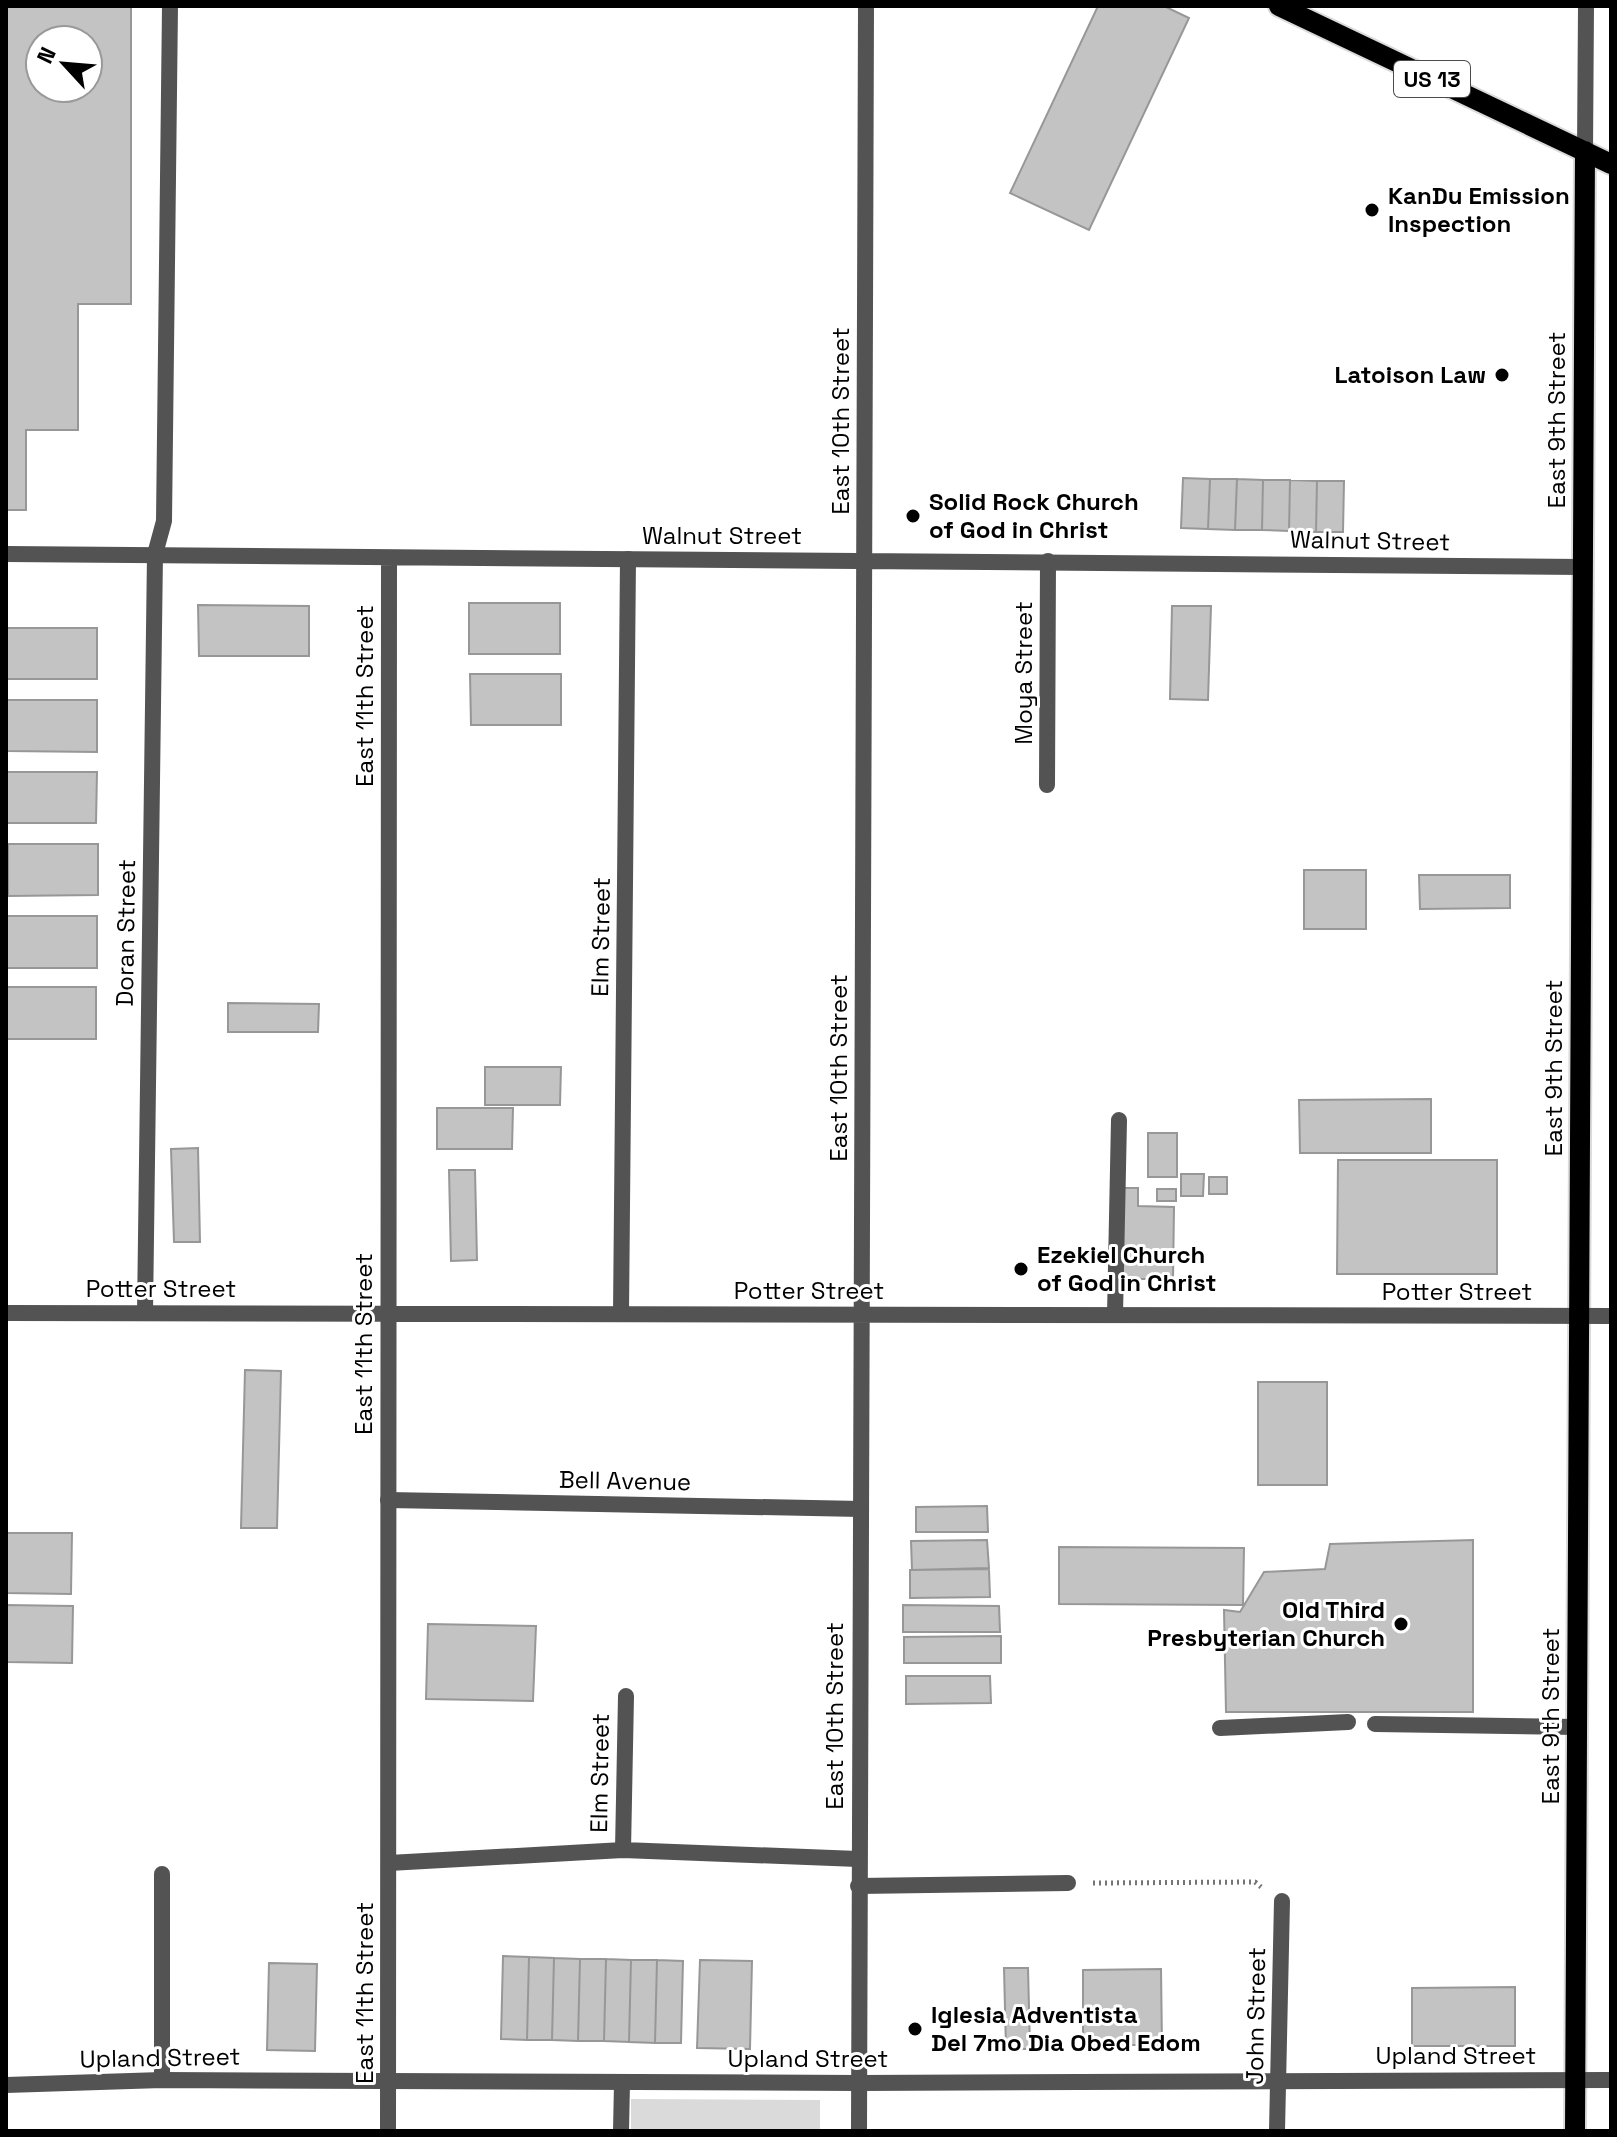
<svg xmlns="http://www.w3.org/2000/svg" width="1617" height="2137" font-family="'Space Grotesk',sans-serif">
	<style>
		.green { fill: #dadada }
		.building { fill: #c3c3c3; stroke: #979797; stroke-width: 2; fill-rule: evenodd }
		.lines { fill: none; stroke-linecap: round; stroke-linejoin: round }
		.primary-casing { stroke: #dbdbdb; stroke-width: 24 }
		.path { stroke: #757575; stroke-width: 5; stroke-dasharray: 2 4; stroke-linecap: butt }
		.service { stroke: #535353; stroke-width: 16 }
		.minor { stroke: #535353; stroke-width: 16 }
		.tertiary { stroke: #535353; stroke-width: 16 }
		.primary { stroke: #000; stroke-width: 20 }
		.poi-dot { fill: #000; stroke: #fff; stroke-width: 3 }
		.labels { text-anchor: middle; stroke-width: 6; stroke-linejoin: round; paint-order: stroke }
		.shield { fill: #fff; stroke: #4c4c4c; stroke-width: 2 }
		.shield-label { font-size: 22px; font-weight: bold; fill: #000 }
		.poi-label { font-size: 24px; font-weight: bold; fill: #000; stroke: #fff; text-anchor: start }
		.street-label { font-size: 24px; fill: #000; stroke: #fff }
	</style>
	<rect width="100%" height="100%" fill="#fff"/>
	<!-- green -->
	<path class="green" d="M631,2099L820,2100V2131H631Z"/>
	<!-- building -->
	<path class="building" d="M6,6H131V304H78V430H26V510H6ZM40,40H88V88H40Z
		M1098,6H1164L1189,18L1089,230L1010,193Z
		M1183,478L1210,479L1208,529L1181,528Z
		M1210,479H1237L1235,530L1208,529Z
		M1237,479L1263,480L1262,530H1235Z
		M1263,480H1290L1289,531L1262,530Z
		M1290,480L1317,481L1316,532L1289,531Z
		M1317,481H1344L1343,532H1316Z
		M469,603H560V654H469Z
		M198,605L309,606V656H199Z
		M1172,606H1211L1208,700L1170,699Z
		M6,628H97V679H6Z
		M470,674H561V725H471Z
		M7,700H97V752L7,751Z
		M6,772H97L96,823H6Z
		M8,844H98V895L8,896Z
		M1304,870H1366V929H1304Z
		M1419,875H1510V908L1420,909Z
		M7,916H97V968H6Z
		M6,987H96V1039H6Z
		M228,1003L319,1004L318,1032H228Z
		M485,1067H561L560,1105H485Z
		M1431,1099V1153H1300L1299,1100Z
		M437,1108H513L512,1149H437Z
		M1148,1133H1177V1177H1148Z
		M198,1148L200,1242H174L171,1149Z
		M1338,1160H1497V1274H1337Z
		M449,1170H475L477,1260L451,1261Z
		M1181,1174H1204L1203,1196H1181Z
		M1209,1177H1227V1194H1209Z
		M1123,1188H1138V1206L1174,1207L1173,1279H1123Z
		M1157,1189H1176V1201H1157Z
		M245,1370L281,1371L277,1528H241Z
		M1258,1382H1327V1485H1258Z
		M987,1506L988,1532H916V1507Z
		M6,1533H72L71,1594L6,1593Z
		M987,1540L989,1568L912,1570L911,1541Z
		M1473,1540V1712H1226L1224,1610L1240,1612L1264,1572L1325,1569L1330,1544Z
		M1059,1547L1244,1548L1243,1605L1059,1604Z
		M989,1569L990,1597L910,1598V1570Z
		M6,1605L73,1606L72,1663L6,1662Z
		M903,1605L999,1606L1000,1632H903Z
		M428,1624L536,1626L533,1701L426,1699Z
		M1001,1636V1663H904V1637Z
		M906,1676H990L991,1703L906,1704Z
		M503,1956L529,1957L527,2040L501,2039Z
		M529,1957L554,1958L552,2040H527Z
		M554,1958L580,1959L578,2041L552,2040Z
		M580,1959H606L604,2041H578Z
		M606,1959L631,1960L629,2042L604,2041Z
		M631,1960H657L655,2043L629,2042Z
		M657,1960L683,1961L681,2043H655Z
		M700,1960L752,1961L750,2049L697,2048Z
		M269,1963L317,1964L315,2051L267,2050Z
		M1004,1968H1028L1030,2049H1006Z
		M1161,1969L1162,2045H1083V1970Z
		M1515,1987V2046H1412V1988Z"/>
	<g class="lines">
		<defs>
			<path id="primary" d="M1279,6L1611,164
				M1575,2131L1585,151"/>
		</defs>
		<!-- primary casing -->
		<use href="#primary" class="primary-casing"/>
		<!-- path -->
		<path class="path" d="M1093,1883L1255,1882L1261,1887"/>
		<!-- service -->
		<path class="service" d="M1047,785L1048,561
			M145,1313L155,554L164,521L170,6
			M621,1314L628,559
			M1115,1315L1119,1120
			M388,1500L861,1509
			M1375,1724L1577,1727
			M1220,1728L1348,1722
			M623,1850L626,1696
			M389,1863L623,1850L858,1859
			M858,1886L1068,1883
			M162,2080V1874
			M621,2131L622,2083
			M1277,2131L1282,1901"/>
		<!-- minor -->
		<path class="minor" d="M6,554L1582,567
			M6,1313L1611,1316
			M388,2131L389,558
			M859,2131L866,6"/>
		<!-- tertiary -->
		<path class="tertiary" d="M1585,151L1586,6
			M6,2085L162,2080L859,2083L1611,2080"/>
		<!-- primary -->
		<use href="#primary" class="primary"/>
	</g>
	<!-- markers -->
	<g class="poi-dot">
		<circle cx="1372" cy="210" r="8"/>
		<circle cx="1502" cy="375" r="8"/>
		<circle cx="913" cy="516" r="8"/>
		<circle cx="1021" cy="1269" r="8"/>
		<circle cx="1401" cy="1624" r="8"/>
		<circle cx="915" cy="2029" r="8"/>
	</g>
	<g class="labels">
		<!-- shield labels -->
		<rect class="shield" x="1394" y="61" width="76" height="36" rx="6"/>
		<g class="shield-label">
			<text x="1432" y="87">US 13</text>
		</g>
		<!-- poi labels -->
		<g class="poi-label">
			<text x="1388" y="204">KanDu Emission<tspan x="1388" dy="28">Inspection</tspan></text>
			<text x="1486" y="383" text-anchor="end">Latoison Law</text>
			<text x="929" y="510">Solid Rock Church<tspan x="929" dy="28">of God in Christ</tspan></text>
			<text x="1037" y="1263">Ezekiel Church<tspan x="1037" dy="28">of God in Christ</tspan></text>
			<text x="1385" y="1618" text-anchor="end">Old Third<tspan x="1385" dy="28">Presbyterian Church</tspan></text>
			<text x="931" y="2023">Iglesia Adventista<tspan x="931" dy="28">Del 7mo Dia Obed Edom</tspan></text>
		</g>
		<!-- street labels -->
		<g class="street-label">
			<text transform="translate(1557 420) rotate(-90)" y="8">East 9th Street</text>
			<text transform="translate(841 421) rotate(-90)" y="8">East 10th Street</text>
			<text x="722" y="544">Walnut Street</text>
			<text transform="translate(1370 541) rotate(1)" y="8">Walnut Street</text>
			<text transform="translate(1024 673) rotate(-90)" y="8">Moya Street</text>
			<text transform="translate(365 696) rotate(-90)" y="8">East 11th Street</text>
			<text transform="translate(126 933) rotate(-89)" y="8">Doran Street</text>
			<text transform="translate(601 937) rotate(-89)" y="8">Elm Street</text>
			<text transform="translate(839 1068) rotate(-90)" y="8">East 10th Street</text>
			<text transform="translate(1554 1068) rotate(-90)" y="8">East 9th Street</text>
			<text x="161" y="1297">Potter Street</text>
			<text x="809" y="1299">Potter Street</text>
			<text x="1457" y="1300">Potter Street</text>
			<text transform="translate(364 1344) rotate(-90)" y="8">East 11th Street</text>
			<text transform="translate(625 1481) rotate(1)" y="8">Bell Avenue</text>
			<text transform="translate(835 1716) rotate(-90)" y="8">East 10th Street</text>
			<text transform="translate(1551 1716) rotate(-90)" y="8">East 9th Street</text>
			<text transform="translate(600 1773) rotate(-89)" y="8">Elm Street</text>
			<text transform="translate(365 1993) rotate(-90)" y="8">East 11th Street</text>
			<text transform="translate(1256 2016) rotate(-89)" y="8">John Street</text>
			<text x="1456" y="2064">Upland Street</text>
			<text transform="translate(160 2058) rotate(-1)" y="8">Upland Street</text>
			<text x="808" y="2067">Upland Street</text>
		</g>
	</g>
	<!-- border -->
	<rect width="1617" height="2137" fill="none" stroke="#000000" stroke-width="16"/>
	<!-- north arrow -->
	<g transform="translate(64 64) rotate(296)"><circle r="38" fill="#ffffff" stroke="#999999" stroke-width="2"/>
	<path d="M0-6L14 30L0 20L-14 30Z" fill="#000000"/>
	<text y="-12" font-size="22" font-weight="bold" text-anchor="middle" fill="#000000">N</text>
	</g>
</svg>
